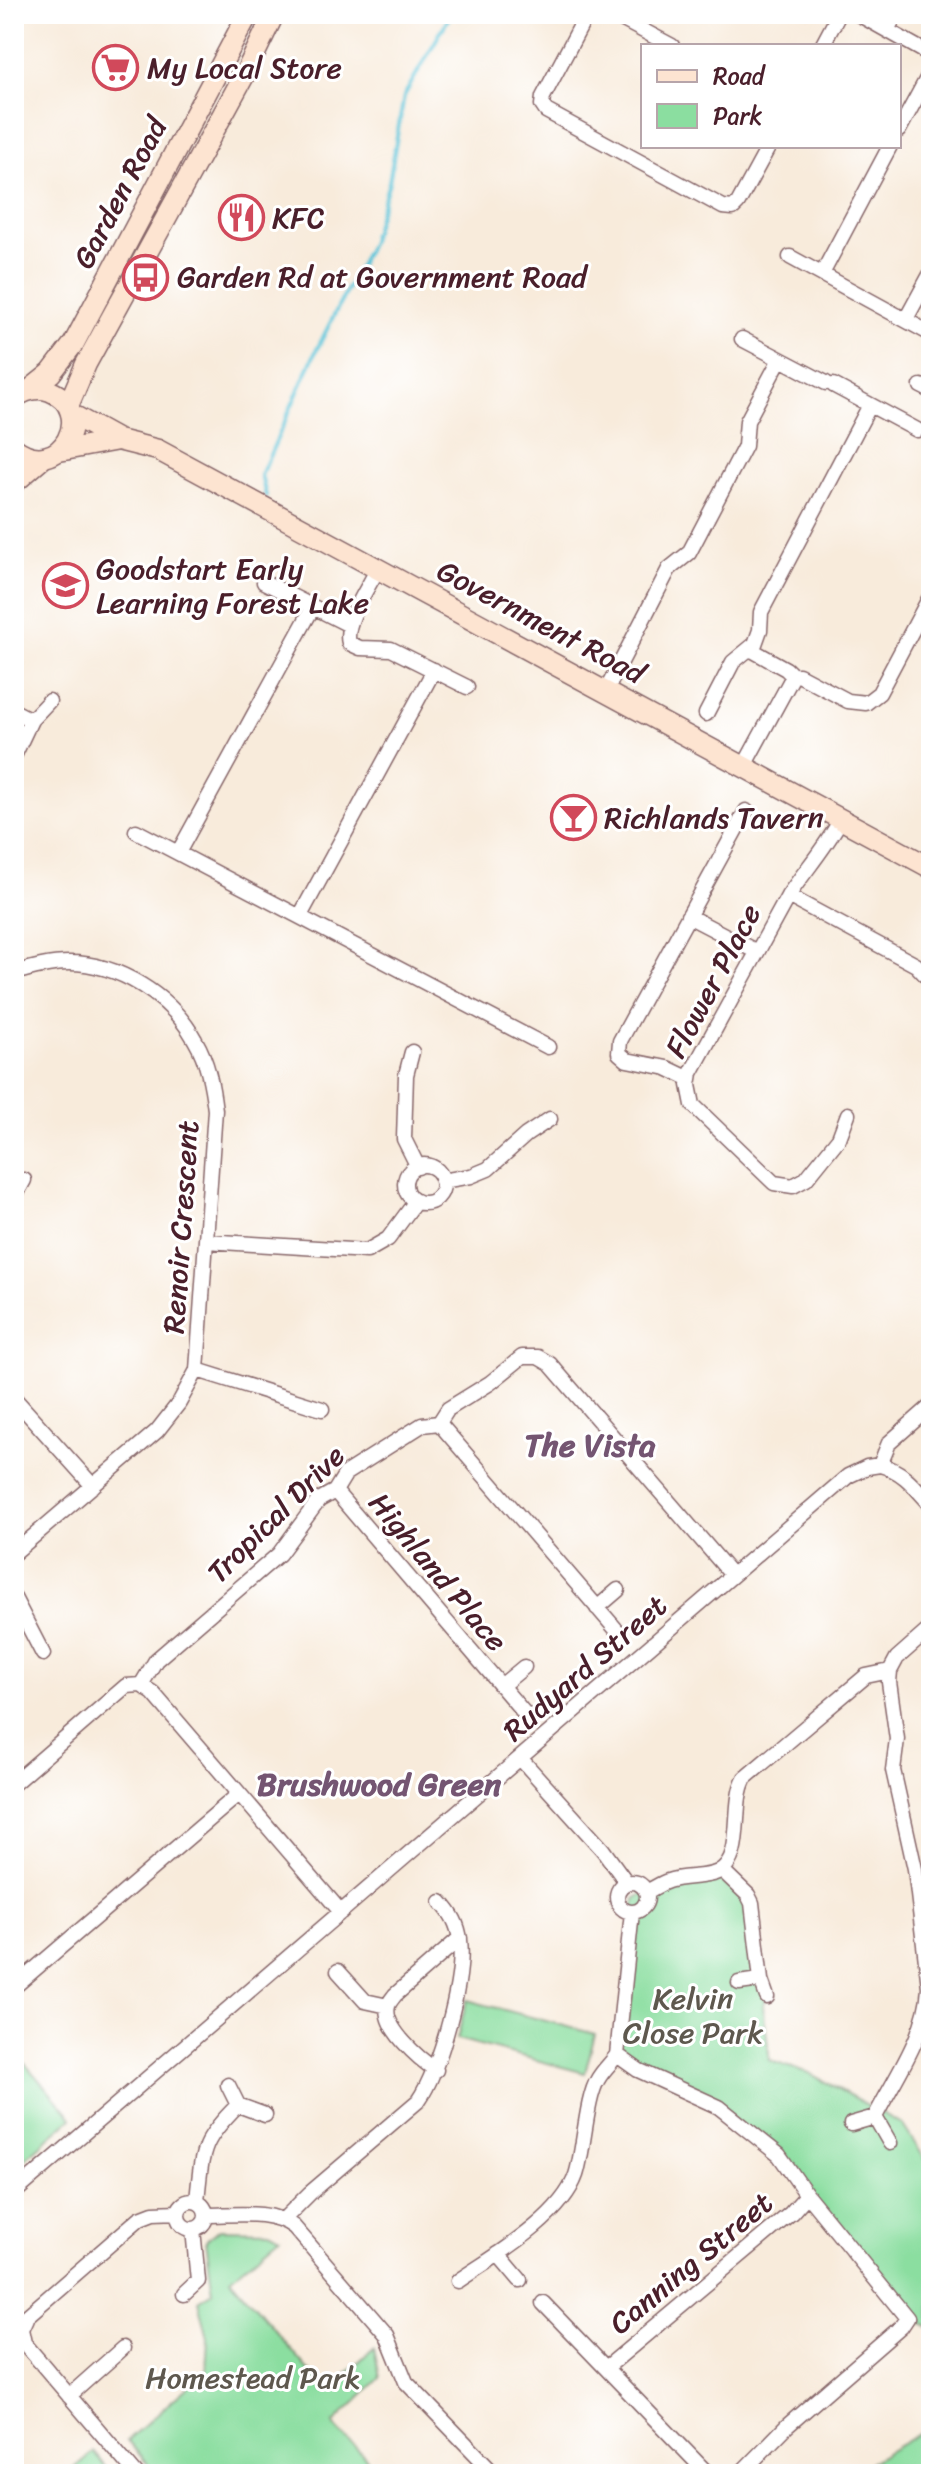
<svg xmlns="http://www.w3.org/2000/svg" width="945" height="2488" font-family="Sriracha,sans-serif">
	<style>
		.green { fill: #8bdea0; stroke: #6a7e66; stroke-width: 2 }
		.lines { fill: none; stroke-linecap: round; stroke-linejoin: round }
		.stream { stroke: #5dc5d9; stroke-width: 4 }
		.street-casing { stroke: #876669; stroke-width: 17 }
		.secondary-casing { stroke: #876669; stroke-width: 23 }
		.street { stroke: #fff; stroke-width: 14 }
		.secondary { stroke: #fde4d1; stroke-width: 20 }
		.labels { text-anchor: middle; stroke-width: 6; stroke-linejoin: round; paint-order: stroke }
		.poi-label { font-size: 30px; fill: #4a1f2b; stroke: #fff; text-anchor: start }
		.street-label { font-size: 30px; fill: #4a1f2b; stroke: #fff }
		.park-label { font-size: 30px; fill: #5e584e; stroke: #fff }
		.neighbourhood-label { font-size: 32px; font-weight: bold; fill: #745572; stroke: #fff }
	</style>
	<rect width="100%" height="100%" fill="#fff"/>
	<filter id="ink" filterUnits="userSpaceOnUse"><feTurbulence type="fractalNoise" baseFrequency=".0125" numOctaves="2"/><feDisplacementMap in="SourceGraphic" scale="16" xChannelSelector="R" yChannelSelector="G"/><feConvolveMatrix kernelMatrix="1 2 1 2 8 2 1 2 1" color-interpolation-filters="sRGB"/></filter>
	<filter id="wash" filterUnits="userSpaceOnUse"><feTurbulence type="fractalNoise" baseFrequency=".006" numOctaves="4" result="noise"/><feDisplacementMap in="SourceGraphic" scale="32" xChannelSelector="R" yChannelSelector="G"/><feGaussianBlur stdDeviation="1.8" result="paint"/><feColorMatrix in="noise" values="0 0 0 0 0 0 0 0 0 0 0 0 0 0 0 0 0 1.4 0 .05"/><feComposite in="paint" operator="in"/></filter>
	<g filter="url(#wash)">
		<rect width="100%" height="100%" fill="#f8ebdb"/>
		<!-- green -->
		<path class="green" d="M722,1870L748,1895L767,1997L763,2006L770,2061L809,2073L902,2124L931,2168V2331L930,2327L907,2318L793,2173L719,2107L617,2055L635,1899L646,1892Z
			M467,2000L595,2034L585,2073L457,2039Z
			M14,2051L72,2118L14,2168Z
			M219,2229L270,2230L280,2236L230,2278L326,2391L374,2348L380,2378L333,2424L381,2474H156L127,2440L206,2371L208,2338L199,2301L213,2292L206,2240Z
			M931,2427V2474H859L869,2463Z
			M93,2452L106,2468L99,2474H67Z"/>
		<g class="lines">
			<!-- stream -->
			<path class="stream" d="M266,496L261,475L316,351L370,244L389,182L404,96L451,14"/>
		</g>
	</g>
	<g filter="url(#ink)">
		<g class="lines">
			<defs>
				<path id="street" d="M587,14L543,97L542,105L546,111L723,207L733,208L738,203L769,146
					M612,14L672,46
					M858,14L931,55
					M887,30L896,14
					M822,46L839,14
					M899,130L931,71
					M790,257L931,334
					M822,274L890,146
					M906,319L931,273
					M742,339L826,383
					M833,385L917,430
					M921,386L931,391
					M377,570C368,588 343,624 349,643L360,648L391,649L467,687
					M264,582L349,625
					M750,649L786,669L793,676
					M606,691L669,569L689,553L745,446L747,421L780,359
					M14,711L31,720L49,701
					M706,714L733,662L755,644L760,630L761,612L870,405
					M14,756L31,720
					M744,766L793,676L799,675L848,701L866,703L879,693L931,595
					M841,819C826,847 806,869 788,896L691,1073L689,1085L693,1105L774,1183L793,1186L806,1179L839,1138L848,1114
					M136,831L548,1047
					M178,853L313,607
					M788,896L916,965L931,981
					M300,916L434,670
					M688,916L757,952
					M14,973C32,968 50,963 69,963C118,963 171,996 195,1040C208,1062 212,1086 215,1110L197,1370L179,1403L157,1431L14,1553
					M412,1052L406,1075L404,1139L418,1167
					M690,1079L667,1068L627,1060L619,1053L620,1041L746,811
					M405 1184a19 19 0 1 1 38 0a19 19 0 1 1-38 0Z
					M442,1181L471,1176L488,1169L526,1135L550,1119
					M14,1198L24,1180
					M206,1241L367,1251L388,1239L416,1201
					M197,1370L322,1409
					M14,1398L93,1486
					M439,1423L620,1634
					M880,1465C904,1471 915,1487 931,1505
					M335,1491L526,1715
					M14,1598L43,1654
					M597,1608L618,1590
					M141,1685L156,1660L279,1554L319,1500L335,1491L346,1473L422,1425L439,1423L448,1409L490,1383L522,1357H538L550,1364L732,1575
					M501,1686L524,1667
					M520,1758L603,1850L627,1883
					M14,1783L126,1686L141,1685L153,1693L341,1912
					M722,1870L748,1895L752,1903L761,1980L767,1997
					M617 1897a15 15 0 1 1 30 0a15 15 0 1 1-30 0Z
					M646,1892C653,1889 661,1883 668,1881C684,1875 703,1879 718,1872C746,1858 730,1804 745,1778L866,1676L890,1671
					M338,1971L365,2001L388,2006
					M739,1983L761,1980
					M14,1987L239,1794
					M617,2055L638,2070L719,2107L779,2155L807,2195L907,2318L901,2327L787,2426L740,2474
					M617,2055L632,1912
					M436,2070C420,2060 382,2027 388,2006C389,2002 392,1999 395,1995L460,1938
					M228,2085L238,2105L265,2115
					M875,2117C896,2076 927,2033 929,1987L915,1869L893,1770L897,1739L889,1682L890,1671L897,1658L931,1628
					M851,2124L875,2117L890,2143
					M14,2193L848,1476L867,1467L880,1465L889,1443L931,1406
					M178 2215a14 14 0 1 1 28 0a14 14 0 1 1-28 0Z
					M197,2201C202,2151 201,2141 238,2105
					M207,2215C235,2215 271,2209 294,2227L387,2335L406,2382L495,2474
					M284,2219L310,2193L418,2101C440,2070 465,1978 460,1940C458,1924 452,1914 441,1902
					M498,2254L520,2280
					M458,2281C495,2256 561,2218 576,2175C584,2151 586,2098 598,2079C603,2070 611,2063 617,2055
					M184,2294L198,2281L193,2229
					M543,2303L708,2474
					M606,2368L791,2213L807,2195
					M69,2396L123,2348
					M136,2474L24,2343L21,2329L27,2316L140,2218L153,2213L178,2212"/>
				<path id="secondary" d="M31,389L51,373L74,343L248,14
					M14,398C25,390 37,386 50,391C97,410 61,483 14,448
					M68,406L86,364L246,72L274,14
					M71,414L118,440L158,450L931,868
					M59,451L118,440
					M14,483L43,458"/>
			</defs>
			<!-- street casing -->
			<use href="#street" class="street-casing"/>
			<!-- secondary casing -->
			<use href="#secondary" class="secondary-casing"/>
			<!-- street -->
			<use href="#street" class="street"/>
			<!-- secondary -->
			<use href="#secondary" class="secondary"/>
		</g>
	</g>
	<!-- icons -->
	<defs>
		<symbol id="supermarket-ring" viewBox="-11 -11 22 22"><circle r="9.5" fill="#fff" stroke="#d1495b" stroke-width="1.5"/><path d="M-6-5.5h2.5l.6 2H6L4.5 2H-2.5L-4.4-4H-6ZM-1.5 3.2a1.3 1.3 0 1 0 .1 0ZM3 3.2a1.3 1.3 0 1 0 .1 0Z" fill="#d1495b"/></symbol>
		<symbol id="restaurant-ring" viewBox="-11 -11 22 22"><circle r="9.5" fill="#fff" stroke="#d1495b" stroke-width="1.5"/><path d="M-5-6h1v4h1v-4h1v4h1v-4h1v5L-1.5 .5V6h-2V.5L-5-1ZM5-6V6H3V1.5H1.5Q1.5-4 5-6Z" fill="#d1495b"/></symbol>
		<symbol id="bus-ring" viewBox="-11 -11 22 22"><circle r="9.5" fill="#fff" stroke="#d1495b" stroke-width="1.5"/><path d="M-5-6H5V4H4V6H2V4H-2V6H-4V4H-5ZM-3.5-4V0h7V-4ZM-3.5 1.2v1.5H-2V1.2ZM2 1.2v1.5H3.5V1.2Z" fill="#d1495b"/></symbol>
		<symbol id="school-ring" viewBox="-11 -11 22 22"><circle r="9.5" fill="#fff" stroke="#d1495b" stroke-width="1.5"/><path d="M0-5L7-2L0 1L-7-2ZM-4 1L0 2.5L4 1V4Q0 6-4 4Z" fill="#d1495b"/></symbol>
		<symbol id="bar-ring" viewBox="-11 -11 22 22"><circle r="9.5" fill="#fff" stroke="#d1495b" stroke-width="1.5"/><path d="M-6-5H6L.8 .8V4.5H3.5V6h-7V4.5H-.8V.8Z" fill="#d1495b"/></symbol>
	</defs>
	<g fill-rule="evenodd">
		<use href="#supermarket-ring" x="90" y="42" width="51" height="51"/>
		<use href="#restaurant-ring" x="216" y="192" width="51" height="51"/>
		<use href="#bus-ring" x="120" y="252" width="51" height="51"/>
		<use href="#school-ring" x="40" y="560" width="51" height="51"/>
		<use href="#bar-ring" x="548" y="792" width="51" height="51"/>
	</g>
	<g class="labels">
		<!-- poi labels -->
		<g class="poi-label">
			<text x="147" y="78">My Local Store</text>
			<text x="272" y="228">KFC</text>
			<text x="177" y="287">Garden Rd at Government Road</text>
			<text x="96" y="579">Goodstart Early<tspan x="96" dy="34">Learning Forest Lake</tspan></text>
			<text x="604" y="828">Richlands Tavern</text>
		</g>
		<!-- street labels -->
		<g class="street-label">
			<text transform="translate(120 193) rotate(-62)" y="10">Garden Road</text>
			<text transform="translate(541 622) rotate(28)" y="10">Government Road</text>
			<text transform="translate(713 981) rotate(-62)" y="10">Flower Place</text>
			<text transform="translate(181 1227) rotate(-86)" y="10">Renoir Crescent</text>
			<text transform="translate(276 1514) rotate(-45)" y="10">Tropical Drive</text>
			<text transform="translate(438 1572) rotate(50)" y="10">Highland Place</text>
			<text transform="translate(585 1668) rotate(-41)" y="10">Rudyard Street</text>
			<text transform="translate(691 2263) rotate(-40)" y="10">Canning Street</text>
		</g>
		<!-- park labels -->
		<g class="park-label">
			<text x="693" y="2009">Kelvin<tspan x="693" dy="34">Close Park</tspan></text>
			<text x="253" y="2388">Homestead Park</text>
		</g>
		<!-- neighbourhood labels -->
		<g class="neighbourhood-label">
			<text x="590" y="1456">The Vista</text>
			<text x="379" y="1795">Brushwood Green</text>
		</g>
	</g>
	<!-- margin -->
	<rect width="945" height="2488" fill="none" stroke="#fff" stroke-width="48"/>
	<!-- legend -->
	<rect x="641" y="44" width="260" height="104" fill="#ffffff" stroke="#b7a5aa" stroke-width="2"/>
	<rect x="657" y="70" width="40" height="12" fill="#fde4d1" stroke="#b7a5aa" stroke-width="2"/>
	<text x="713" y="84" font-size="24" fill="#4a1f2b">Road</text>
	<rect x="657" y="104" width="40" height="24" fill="#8bdea0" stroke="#b7a5aa" stroke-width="2"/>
	<text x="713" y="124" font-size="24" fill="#4a1f2b">Park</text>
</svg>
